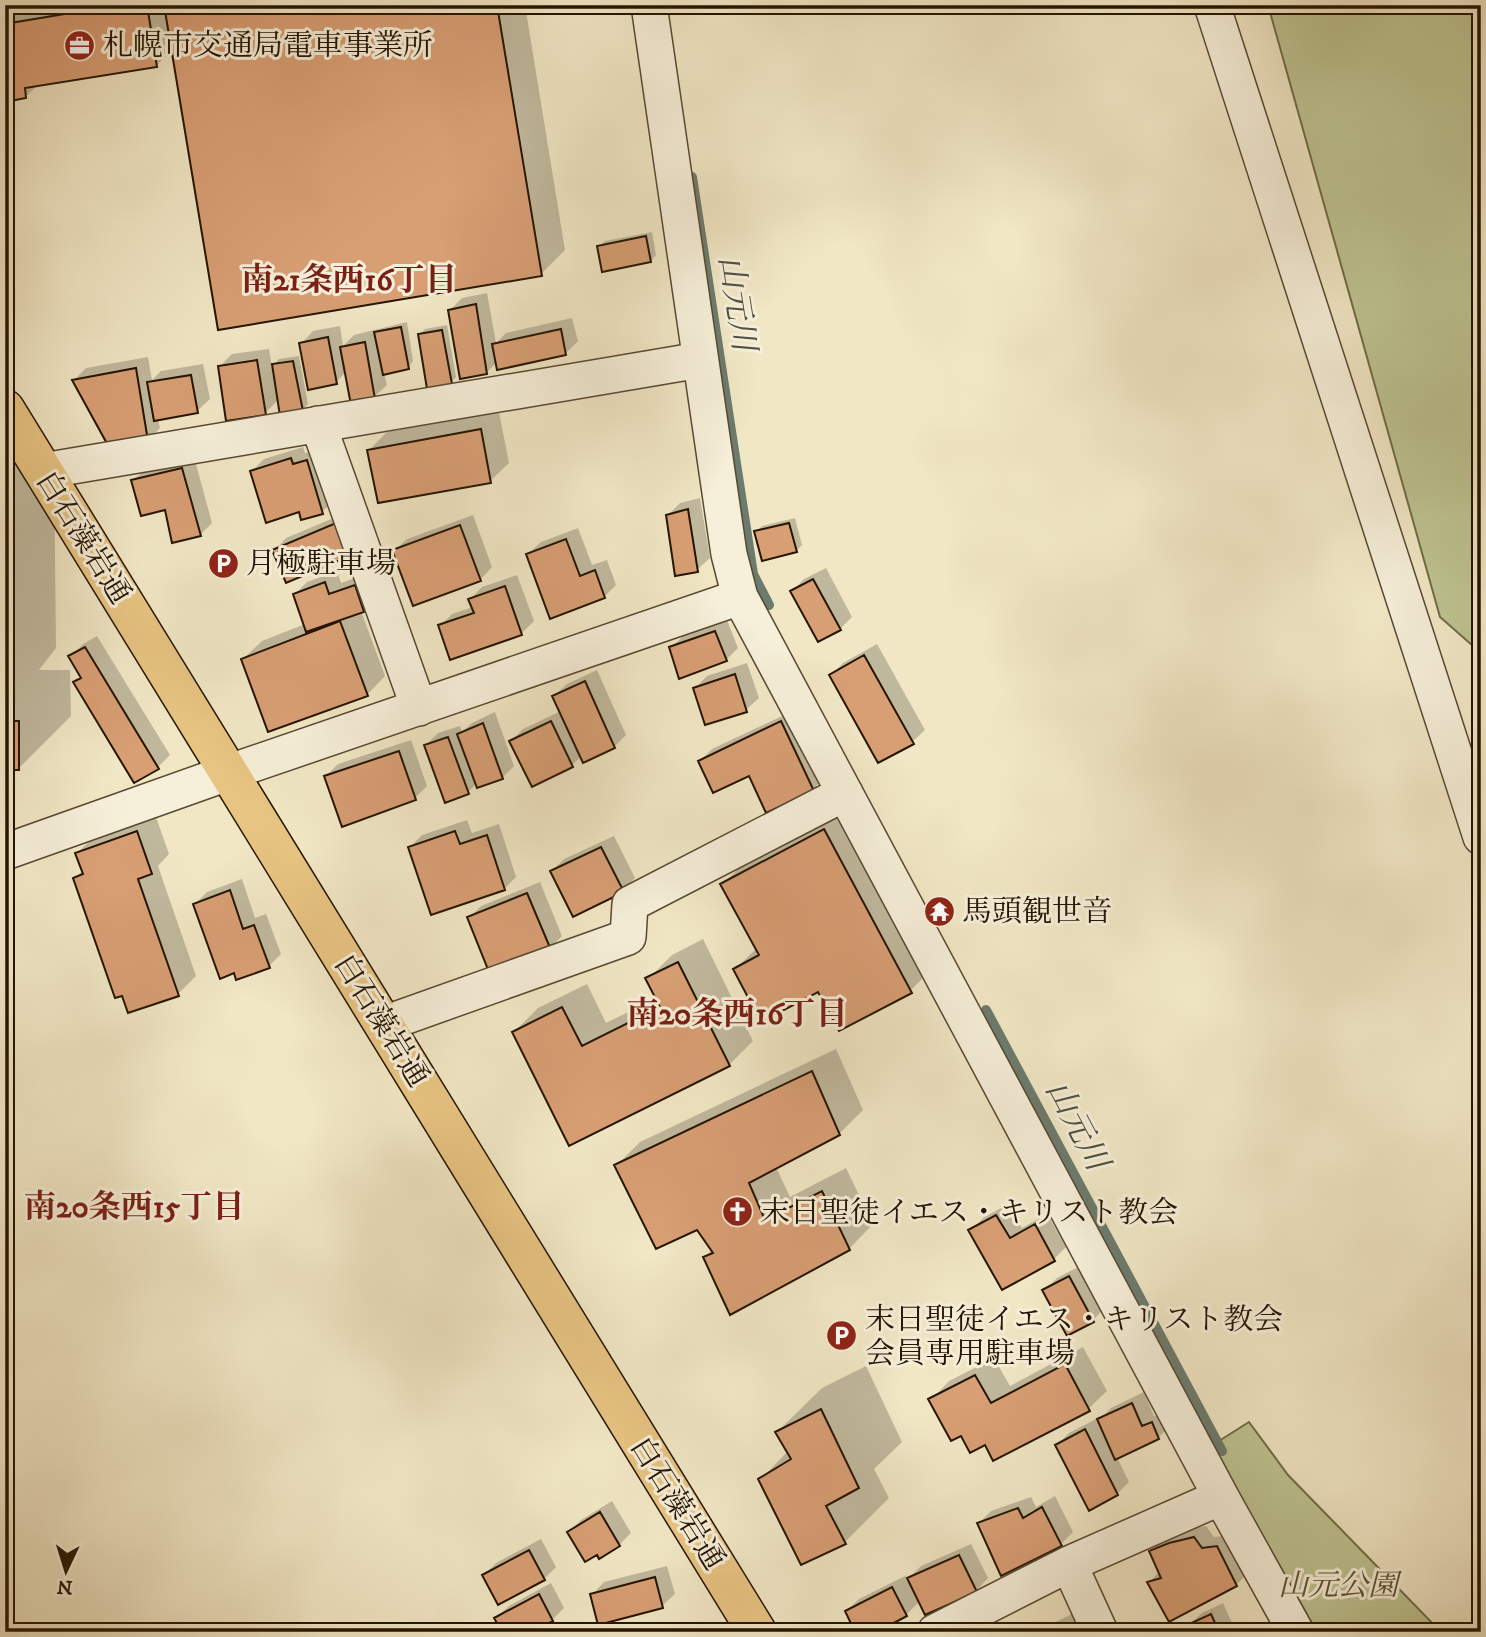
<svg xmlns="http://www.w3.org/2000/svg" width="1486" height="1637" font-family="'IM FELL DW Pica','Noto Serif JP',serif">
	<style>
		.green { fill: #bec492; stroke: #716c4a; stroke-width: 2 }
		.shadow { fill: #0003 }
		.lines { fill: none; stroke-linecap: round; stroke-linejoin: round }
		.stream { stroke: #6b7b6e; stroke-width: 10 }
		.building { fill: #d89e74; stroke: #241401; stroke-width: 2 }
		.minor-casing { stroke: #574932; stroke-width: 38 }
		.major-casing { stroke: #241401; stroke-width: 41 }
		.minor { stroke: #f6efd9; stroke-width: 35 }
		.major { stroke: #e8c482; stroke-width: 38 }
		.labels { text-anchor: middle; stroke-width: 6; stroke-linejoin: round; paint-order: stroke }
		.poi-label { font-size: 30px; fill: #241401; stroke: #f6efd9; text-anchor: start }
		.street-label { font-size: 30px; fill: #241401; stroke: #f6efd9 }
		.park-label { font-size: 30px; font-style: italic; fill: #5a5234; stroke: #f6efd9 }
		.neighbourhood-label { font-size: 32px; font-weight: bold; fill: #7a1f14; stroke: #f6efd9 }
		.water-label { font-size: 32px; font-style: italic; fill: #4e5041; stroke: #f6efd9 }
	</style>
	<rect width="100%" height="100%" fill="#f1e7c5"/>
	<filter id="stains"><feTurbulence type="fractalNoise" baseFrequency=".00286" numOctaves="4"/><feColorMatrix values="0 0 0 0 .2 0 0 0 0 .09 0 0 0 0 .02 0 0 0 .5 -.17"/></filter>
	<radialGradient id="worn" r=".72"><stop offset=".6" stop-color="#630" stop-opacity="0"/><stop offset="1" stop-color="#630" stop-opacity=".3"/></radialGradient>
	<!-- green -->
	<path class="green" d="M1268,5H1481V653L1440,617Z
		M1249,1422L1288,1475L1441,1632H1317L1211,1446Z"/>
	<!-- shadow -->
	<path class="shadow" d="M5,5H525L565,250L541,274L173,49L157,65L38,85L25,97L5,100Z
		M652,232L656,255L651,261L599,247L605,241Z
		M487,293L496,343L506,333L572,318L578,341L565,354L497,362L486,373L450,310L462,298Z
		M407,322L413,361L408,367L384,373L387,385L374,397L346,372L336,382L301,344L313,331L340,326L343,346L354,335Z
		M447,325L456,377L451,382L420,334L425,329Z
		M269,349L272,367L279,359L299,356L308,404L302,410L279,399L265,413L220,366L232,354Z
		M148,357L152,380L161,371L203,364L210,399L197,411L158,419L160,428L148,440L74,380L86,368Z
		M5,377L54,459L56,648L39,670H70L71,716L19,768L11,769L5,775Z
		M499,412L509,463L490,481L369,450L387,432Z
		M303,447L305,453L319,449L334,500L322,512L301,510L252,471L264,459Z
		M194,457L212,523L200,535L133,481L145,469Z
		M700,498L710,558L697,570L668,515L680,503Z
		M348,512L349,554L274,551L286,538Z
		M473,515L492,567L480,580L394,551L407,539Z
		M795,518L802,545L796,551L756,532L762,526Z
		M578,528L592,565L607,560L616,585L604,597L528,554L541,542Z
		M826,568L852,617L840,629L792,591L804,579Z
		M337,571L341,583L367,574L375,598L361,611L385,676L367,695L243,659L262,641L305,624L295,594L307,582Z
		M517,575L534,621L522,633L451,658L440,626L452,614L473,607L470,599L482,587Z
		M727,620L738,648L726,660L671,648L683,636Z
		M97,636L170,755L158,767L75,683L82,676L71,656L83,644Z
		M877,644L925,730L912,742L831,675L843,663Z
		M747,663L759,698L746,710L707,723L695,688L707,676Z
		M597,670L626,735L614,747L582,756L572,765L511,741L523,729L561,711L554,696L567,684Z
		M793,711L825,777L813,789L700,761L712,749Z
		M495,712L514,766L502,778L477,783L468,792L426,745L438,733L460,726L462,732L472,723Z
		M411,740L427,786L415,798L326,776L338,764Z
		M849,807L934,967L910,991L819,990L735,969L757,948L723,884L747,860Z
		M155,814L169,854L158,866L196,976L178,994H123L75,878L83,870L77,853L96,835Z
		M467,820L472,833L499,824L516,877L504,889L410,847L422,835Z
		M614,836L635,878L623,890L552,871L564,859Z
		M242,879L255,918L266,914L281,954L269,966L195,904L207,892Z
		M540,882L562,936L550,948L469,918L481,906Z
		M703,939L753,1041L729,1065L570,1144L514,1032L538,1008L587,984L606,1023L657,998L648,979L672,955Z
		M836,1049L863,1110L839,1134L776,1167L790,1197L846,1168L873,1224L849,1249L705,1257L713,1249L698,1228L616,1166L640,1142Z
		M1008,1204L1022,1228L1047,1214L1066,1247L1054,1259L971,1231L983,1218Z
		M1082,1265L1105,1308L1093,1320L1068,1334L1045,1290L1057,1278Z
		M1083,1347L1107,1391L1088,1409L986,1443L962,1434L931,1400L949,1381L994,1358L1010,1386Z
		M866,1366L902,1442L874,1469L889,1498L845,1542L760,1480L788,1451L777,1432L822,1388Z
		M1144,1392L1154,1416L1164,1412L1170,1426L1158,1438L1117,1457L1129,1482L1117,1494L1057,1445L1069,1433L1098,1418L1099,1420L1111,1408Z
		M1055,1496L1073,1532L1061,1544L1002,1573L979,1523L991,1511L1031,1497L1036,1507Z
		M612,1501L631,1533L619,1545L569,1532L581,1520Z
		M1206,1526L1214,1537L1229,1535L1248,1573L1236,1585L1149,1582L1160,1571L1151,1551L1164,1539L1182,1531Z
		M541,1539L556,1567L544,1579L484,1575L496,1563Z
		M971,1544L988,1578L976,1591L920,1601L906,1615L847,1611L859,1599L905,1576L907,1580L921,1566Z
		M667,1566L675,1594L662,1606L592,1595L604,1582Z
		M551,1583L564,1608L552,1620L496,1618L509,1606Z
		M1223,1603L1236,1632H1193L1189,1625L1202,1613Z
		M1072,1614L1081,1632H1035Z"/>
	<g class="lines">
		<!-- stream -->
		<path class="stream" d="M692,177L753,574L769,605
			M986,1010L1222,1451"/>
	</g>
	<!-- building -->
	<path class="building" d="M119,5H147L157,67L25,88L26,98L5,102V11H8L10,23Z
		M164,5H497L542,276L218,330Z
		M646,236L651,262L602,272L597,246Z
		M476,304L487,374L460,379L448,310Z
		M401,327L409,369L383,375L374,332Z
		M561,329L566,355L497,370L492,344Z
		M442,330L452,384L427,389L418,334Z
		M328,337L337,384L308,390L299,343Z
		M365,342L375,399L351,405L340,347Z
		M257,360L266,415L226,421L218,366Z
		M293,361L303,411L280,416L272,364Z
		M136,368L148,441L110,449L72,380Z
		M191,375L198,413L154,421L147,382Z
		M481,429L491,483L378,503L367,450Z
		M291,458L293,464L307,460L323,514L301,520L299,512L266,523L250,471Z
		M182,468L201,536L172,543L165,510L141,516L131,480Z
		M688,509L698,572L675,576L666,515Z
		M336,523L350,556L286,583L272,550Z
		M789,523L797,552L762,561L754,531Z
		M460,525L481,581L413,606L392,550Z
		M566,539L580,576L595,570L605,598L550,619L526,554Z
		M813,579L841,630L818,642L790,591Z
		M325,582L329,594L355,585L364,612L306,632L293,594Z
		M505,586L522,635L450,660L438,625L474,613L468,599Z
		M340,621L368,696L268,732L241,659Z
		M715,631L727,661L679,679L669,647Z
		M85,647L159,769L134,783L73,682L81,678L68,656Z
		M864,655L914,744L878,763L829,675Z
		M735,674L747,712L705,725L693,688Z
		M585,681L615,748L583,763L552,696Z
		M5,721H19V770H5Z
		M551,721L573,767L532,787L509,741Z
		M781,721L814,791L766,813L749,776L713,793L698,761Z
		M483,723L503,779L477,788L457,734Z
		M448,737L469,794L445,803L424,745Z
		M399,751L416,800L342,827L324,776Z
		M824,829L912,993L839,1031L818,992L761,1022L733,969L759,955L720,884Z
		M137,831L152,874L138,879L179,996L128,1013L122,996L115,998L73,878L83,874L75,853Z
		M455,831L460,844L487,835L505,890L431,915L408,847Z
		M601,847L624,892L573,917L550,871Z
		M230,890L243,929L254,925L270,968L236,980L234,973L220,979L193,904Z
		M527,893L551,950L489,972L467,917Z
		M678,962L730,1066L569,1146L512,1032L562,1007L582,1046L660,1007L645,978Z
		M812,1071L840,1135L749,1183L765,1220L822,1191L850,1250L730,1315L703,1257L713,1253L697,1230L656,1249L614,1165Z
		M996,1215L1010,1238L1035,1224L1055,1261L1002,1290L968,1230Z
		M1069,1276L1094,1322L1067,1336L1042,1290Z
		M1065,1364L1090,1411L993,1461L985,1445L970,1453L961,1436L951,1441L928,1399L975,1375L991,1403Z
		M1132,1403L1142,1426L1152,1422L1159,1439L1115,1460L1097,1419Z
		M821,1409L859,1488L826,1506L846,1544L801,1565L758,1479L791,1459L775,1432Z
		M1085,1429L1118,1495L1089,1511L1055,1445Z
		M1042,1507L1062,1546L1001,1576L977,1523L1018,1508L1023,1518Z
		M600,1512L620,1546L599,1559L597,1555L585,1562L567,1532Z
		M1194,1537L1202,1548L1217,1546L1237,1586L1169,1622L1147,1582L1161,1578L1149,1551L1169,1543Z
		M529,1550L545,1580L498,1605L482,1575Z
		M959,1555L977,1592L925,1615L907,1578Z
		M655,1577L663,1608L598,1625L590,1594Z
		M892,1587L907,1616L877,1632H855L845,1611Z
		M539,1594L553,1621L533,1632H502L494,1618Z
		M1211,1614L1219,1632H1191L1187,1625Z"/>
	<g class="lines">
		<defs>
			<path id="minor" d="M649,5L729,554L740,597L1221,1497L1296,1632
				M1212,5L1481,837
				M318,424L419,708
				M43,471L700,360
				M5,852L230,772L740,597
				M384,1024L628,937L630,904L845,793
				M1069,1564L1100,1632
				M935,1632L1069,1564L1221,1497"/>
			<path id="major" d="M5,409L757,1632"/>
		</defs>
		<!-- minor casing -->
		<use href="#minor" class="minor-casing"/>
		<!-- major casing -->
		<use href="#major" class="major-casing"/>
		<!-- minor -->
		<use href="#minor" class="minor"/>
		<!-- major -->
		<use href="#major" class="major"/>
	</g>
	<!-- icons -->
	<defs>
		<symbol id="office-disc" viewBox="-11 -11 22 22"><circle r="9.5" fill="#8f2418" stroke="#f6efd9"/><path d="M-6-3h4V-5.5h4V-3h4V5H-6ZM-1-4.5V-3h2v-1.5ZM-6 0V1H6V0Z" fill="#fff"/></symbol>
		<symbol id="parking-disc" viewBox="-11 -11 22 22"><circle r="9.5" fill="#8f2418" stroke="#f6efd9"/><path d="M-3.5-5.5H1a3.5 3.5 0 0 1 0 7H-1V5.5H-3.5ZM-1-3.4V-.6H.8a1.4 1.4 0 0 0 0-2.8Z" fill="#fff"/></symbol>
		<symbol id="temple-disc" viewBox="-11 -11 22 22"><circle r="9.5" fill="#8f2418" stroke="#f6efd9"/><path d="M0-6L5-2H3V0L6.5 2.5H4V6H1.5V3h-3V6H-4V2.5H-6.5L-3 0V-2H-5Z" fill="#fff"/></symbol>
		<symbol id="church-disc" viewBox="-11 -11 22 22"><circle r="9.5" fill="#8f2418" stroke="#f6efd9"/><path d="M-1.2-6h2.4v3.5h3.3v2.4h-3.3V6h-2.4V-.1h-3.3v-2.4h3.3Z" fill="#fff"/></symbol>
	</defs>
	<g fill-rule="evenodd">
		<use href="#office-disc" x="62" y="28" width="35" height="35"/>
		<use href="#parking-disc" x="206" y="546" width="35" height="35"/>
		<use href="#temple-disc" x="922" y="894" width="35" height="35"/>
		<use href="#church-disc" x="720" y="1194" width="35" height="35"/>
		<use href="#parking-disc" x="824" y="1318" width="35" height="35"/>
	</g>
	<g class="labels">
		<!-- poi labels -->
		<g class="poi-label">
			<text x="103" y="55">札幌市交通局電車事業所</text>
			<text x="246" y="573">月極駐車場</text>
			<text x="962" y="921">馬頭観世音</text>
			<text x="760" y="1222">末日聖徒イエス・キリスト教会</text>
			<text x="865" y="1329">末日聖徒イエス・キリスト教会<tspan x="865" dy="34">会員専用駐車場</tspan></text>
		</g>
		<!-- street labels -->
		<g class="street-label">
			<text transform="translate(84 537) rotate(58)" y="10">白石藻岩通</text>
			<text transform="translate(382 1020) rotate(58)" y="10">白石藻岩通</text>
			<text transform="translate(678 1503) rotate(58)" y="10">白石藻岩通</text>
		</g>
		<!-- park labels -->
		<g class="park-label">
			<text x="1338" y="1595">山元公園</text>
		</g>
		<!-- neighbourhood labels -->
		<g class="neighbourhood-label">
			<text x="349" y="290">南21条西16丁目</text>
			<text x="737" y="1024">南20条西16丁目</text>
			<text x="134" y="1217">南20条西15丁目</text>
		</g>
		<!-- water labels -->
		<g class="water-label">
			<text transform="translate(738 303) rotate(81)" y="11">山元川</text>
			<text transform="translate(1078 1125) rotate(62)" y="11">山元川</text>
		</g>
	</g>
	<!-- margin -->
	<rect width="1486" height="1637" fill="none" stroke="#f1e7c5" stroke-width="28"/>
	<rect x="7" y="7" width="1472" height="1623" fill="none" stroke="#241401" stroke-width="3.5"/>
	<rect x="14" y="14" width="1458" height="1609" fill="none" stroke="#241401" stroke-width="2"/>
	<!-- north arrow -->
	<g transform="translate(66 1571) rotate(184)" stroke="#f6efd9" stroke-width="5" paint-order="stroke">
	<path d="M0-5L12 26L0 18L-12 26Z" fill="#241401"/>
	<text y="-10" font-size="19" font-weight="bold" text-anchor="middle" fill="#241401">N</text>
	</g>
	<rect width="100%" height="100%" filter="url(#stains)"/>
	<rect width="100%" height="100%" fill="url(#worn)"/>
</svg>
